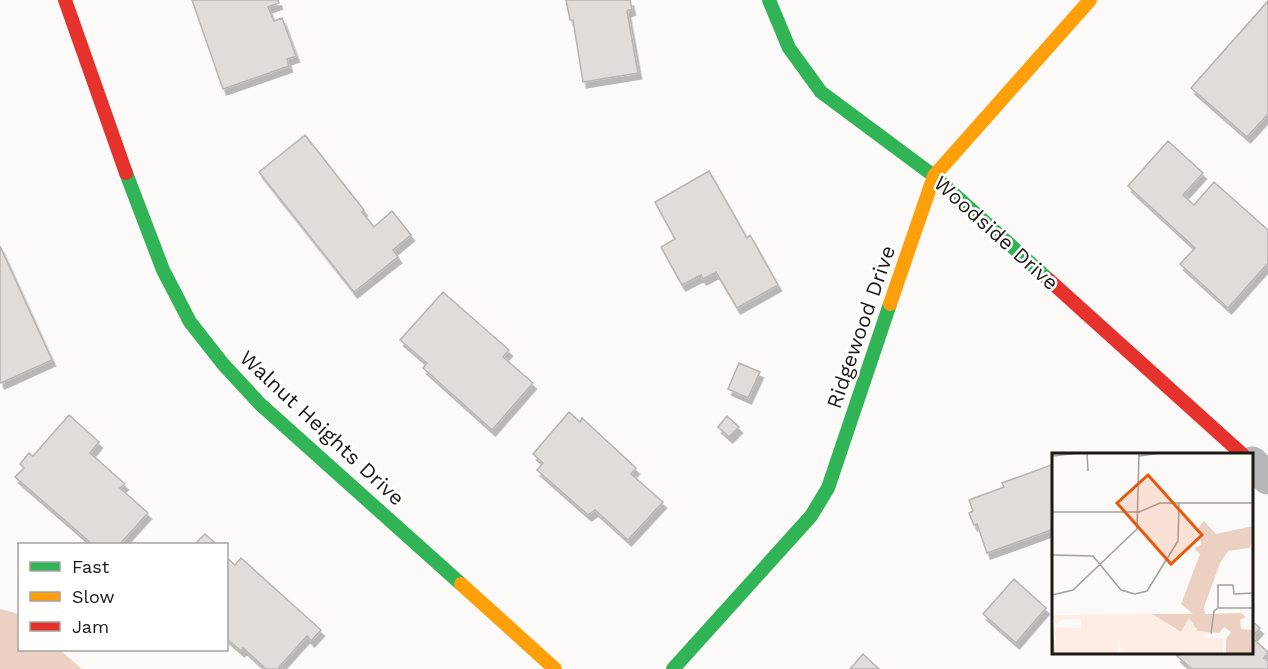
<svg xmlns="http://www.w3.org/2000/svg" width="1268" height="669" font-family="'Work Sans',sans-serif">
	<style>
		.forest { fill: #ecd1c3 }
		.building { fill: #e0dcd9; stroke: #b8b4b1; stroke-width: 1.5; filter: url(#shadow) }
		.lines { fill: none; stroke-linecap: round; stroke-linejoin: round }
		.street { stroke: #b6b7b8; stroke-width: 33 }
		.fast { stroke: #30b455; stroke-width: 14 }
		.slow { stroke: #ff9f0a; stroke-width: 14 }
		.jam { stroke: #e5322d; stroke-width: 14 }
		.labels { text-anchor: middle; stroke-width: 5; stroke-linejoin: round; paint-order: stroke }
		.street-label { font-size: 21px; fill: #1e1815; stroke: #fff }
		.inset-road { fill: none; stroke: #a3a09d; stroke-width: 1.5 }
		.view { fill: #e8590c; fill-opacity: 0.15; stroke: #e8590c; stroke-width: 3 }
		.inset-edge { fill: none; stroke: #1e1815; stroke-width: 3 }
	</style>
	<defs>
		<filter id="shadow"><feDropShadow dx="3.5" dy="6" stdDeviation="0" flood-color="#0004"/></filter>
	</defs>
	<rect width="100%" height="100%" fill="#fcfaf8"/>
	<!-- forest -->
	<path class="forest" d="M0,609L19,614L20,650H60L82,669H0Z"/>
	<!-- building -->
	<path class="building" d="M192,0H278L279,3L268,7L274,21L282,18L296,56L287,59L289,66L223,89Z
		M566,0H630L632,9L627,11L638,73L583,82L573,20H570Z
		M1268,1V114L1247,137L1191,88Z
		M305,135L364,210L362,212L374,227L392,211L411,235L393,250L398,257L354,292L259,172Z
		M1168,141L1203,173L1183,195L1194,205L1214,182L1268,230V263L1228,308L1180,264L1195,248L1128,186Z
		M709,171L747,238L750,235L778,285L737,308L716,272L703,279L701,275L682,285L661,247L675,239L655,202Z
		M0,246L52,360L1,383L0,381Z
		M443,292L509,350L503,357L533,383L492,430L423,368L427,363L400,340Z
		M739,363L760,372L748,398L728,389Z
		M569,412L580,422L582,418L636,468L631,474L663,502L628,540L595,510L588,515L537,470L543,463L533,454Z
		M69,415L99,442L90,453L125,484L120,488L148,513L120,544H92L15,477L24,468L20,464L29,453L33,456Z
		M727,416L739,427L729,437L718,427Z
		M1054,464V529L987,553L977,524L974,525L969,513L973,511L969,500L1004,487L1002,483Z
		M205,534L214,542L212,544H195Z
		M226,557L235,565L241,558L321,630L311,641L307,636L279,667L282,669H266L243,648L241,651L226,638Z
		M1014,579L1046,608L1016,643L983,614Z
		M1252,621L1260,628L1252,637Z
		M1252,638L1268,652L1264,658L1268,661V669H1192L1177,656L1181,652H1252Z
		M863,654L879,669H850Z"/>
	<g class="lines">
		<!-- street -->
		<path class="street" d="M1252,463L1268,478"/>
		<!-- fast -->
		<path class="fast" d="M769,0L789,48L821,92L934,176L1049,280
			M126,173L163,270L190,322L223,364L260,404L461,584
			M673,669L811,516L828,488L890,304"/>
		<!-- slow -->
		<path class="slow" d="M890,304L934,176L1090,0
			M461,584L555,669"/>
		<!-- jam -->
		<path class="jam" d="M65,0L126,173
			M1049,280L1242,454"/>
	</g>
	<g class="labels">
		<!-- street labels -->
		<g class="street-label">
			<text transform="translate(996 233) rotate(42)" y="7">Woodside Drive</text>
			<text transform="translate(861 327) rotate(-71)" y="7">Ridgewood Drive</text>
			<text transform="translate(322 428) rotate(43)" y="7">Walnut Heights Drive</text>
		</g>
	</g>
	<!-- overview -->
	<g transform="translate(1052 453)">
		<rect width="201" height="201" fill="#fcfaf8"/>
		<path d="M100,161L123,177L139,165L159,178L154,184L171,185V201H69L67,185L66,201H6L4,198V174L29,175V166H13L4,171L0,162Z" fill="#feede4"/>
		<path d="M152,68L164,81L201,73V89L197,95L176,98L168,110L152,154L153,161L189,160L194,164L188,167L189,176L201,177V201H174V186L179,179L172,174L167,180L146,178L137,165L129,179L100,161H141L129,151L148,101L142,95L149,92L147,74Z" fill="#ecd1c3"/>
		<path class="inset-road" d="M35,0L36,18M44,0H79M0,3L27,0M87,3L109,0M0,59H87L108,50H201M0,102L41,103L69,137L83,141L95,138L126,88L127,50M201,140L182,141L181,132H166V155H201M0,142L21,137L85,76L87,0M0,168L2,201M159,181L162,158L166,155"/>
		<path class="view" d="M96,22L150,82L119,111L65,50Z"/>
		<rect width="201" height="201" class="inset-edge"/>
	</g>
	<!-- legend -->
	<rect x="18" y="543" width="210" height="108" fill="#ffffff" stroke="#a5a3a1" stroke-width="1.5"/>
	<rect x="30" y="562" width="30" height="9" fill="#30b455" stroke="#a5a3a1" stroke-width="1.5"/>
	<text x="72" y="573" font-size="18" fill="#1e1815">Fast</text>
	<rect x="30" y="592" width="30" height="9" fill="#ff9f0a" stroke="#a5a3a1" stroke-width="1.5"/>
	<text x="72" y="603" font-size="18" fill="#1e1815">Slow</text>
	<rect x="30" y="622" width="30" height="9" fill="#e5322d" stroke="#a5a3a1" stroke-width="1.5"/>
	<text x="72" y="633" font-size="18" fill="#1e1815">Jam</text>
</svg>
